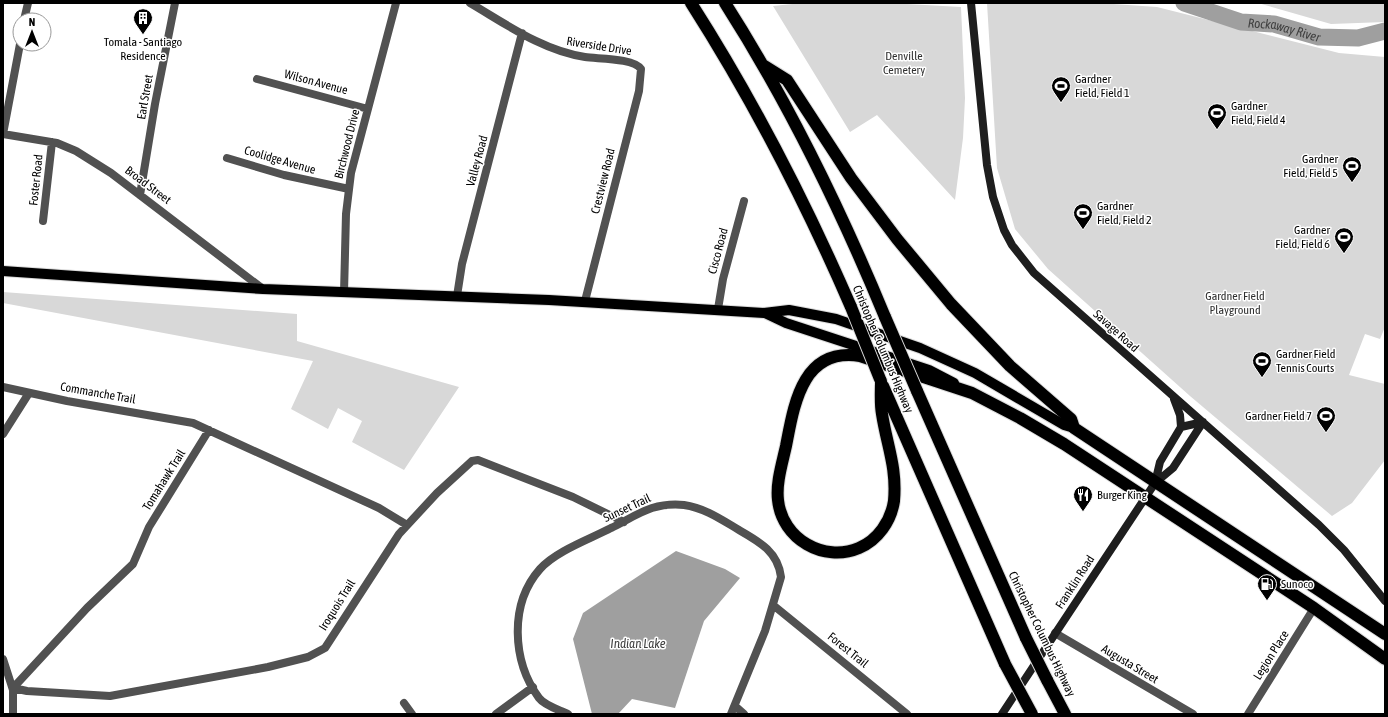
<svg xmlns="http://www.w3.org/2000/svg" width="1388" height="717" font-family="'Asap Condensed',sans-serif">
	<style>
		.green { fill: #d8d8d8 }
		.water { fill: #9f9f9f }
		.lines { fill: none; stroke-linecap: round; stroke-linejoin: round }
		.river { stroke: #9f9f9f; stroke-width: 17 }
		.primary-casing { stroke: #dbdbdb; stroke-width: 12 }
		.highway-casing { stroke: #dbdbdb; stroke-width: 14 }
		.street { stroke: #515151; stroke-width: 8 }
		.secondary { stroke: #1e1e1e; stroke-width: 8 }
		.primary { stroke: #000; stroke-width: 10 }
		.highway { stroke: #000; stroke-width: 12 }
		.highway-bridge-casing { stroke: #dbdbdb; stroke-width: 14; stroke-linecap: butt }
		.highway-bridge { stroke: #000; stroke-width: 12 }
		.labels { text-anchor: middle; stroke-width: 3; stroke-linejoin: round; paint-order: stroke }
		.poi-label { font-size: 12px; fill: #000; stroke: #fff; text-anchor: start }
		.street-label { font-size: 12px; fill: #000; stroke: #fff }
		.park-label { font-size: 12px; fill: #2f2f2f; stroke: #fff }
		.water-label { font-size: 13px; font-style: italic; fill: #404040; stroke: #fff }
	</style>
	<rect width="100%" height="100%" fill="#fff"/>
	<!-- green -->
	<path class="green" d="M802,3H889L961,7L965,98L963,138L955,200L877,115L850,132L773,6Z
		M987,3H1099L1157,7L1339,53L1385,57V327L1380,339L1365,334L1349,375L1385,384V460L1352,503L1332,516L1190,396L1048,269L1015,229L997,168Z
		M1258,3H1385V22L1331,24Z
		M3,292L297,314V341L459,387L404,470L352,442L362,421L338,408L328,429L291,409L313,361L3,303Z"/>
	<!-- water -->
	<path class="water" d="M676,551L725,569L740,578L704,621L675,708L632,699L618,714H592L573,639L583,613Z"/>
	<g class="lines">
		<!-- river -->
		<path class="river" id="s1" d="M1184,3L1241,22L1274,24L1319,37L1358,38L1385,31"/>
		<defs>
			<path id="primary" d="M3,271L263,289L549,300L764,313L789,310L836,319L920,348L975,373L1064,425L1074,428
				M765,313L786,323L929,370L954,383"/>
			<path id="highway" d="M691,3C753,100 805,201 851,307
				M725,3C789,103 840,208 885,317
				M763,65L787,80L851,178L897,239L951,304L1010,366L1071,419L1074,428L1385,634
				M881,381C881,392 880,404 882,414C887,446 897,467 894,501C891,521 878,540 859,548C824,563 782,539 778,500C776,483 782,464 786,446C794,405 802,347 860,356L972,393L1020,418L1064,444L1314,608L1385,659
				M883,386L1005,664
				M917,391L1026,638
				M1047,680L1065,714"/>
		</defs>
		<!-- primary casing -->
		<use href="#primary" class="primary-casing"/>
		<!-- highway casing -->
		<use href="#highway" class="highway-casing"/>
		<!-- street -->
		<path class="street" d="M470,3C506,24 543,51 585,57C598,59 634,58 641,69L639,91L585,301
			M24,20L28,3
			M20,44L3,134L57,143L76,151L111,173L263,289
			M257,79L368,109
			M227,158L284,175L349,189
			M140,195L155,104L175,3
			M43,221L52,142
			M344,293L346,214L351,173L396,3
			M457,296L462,264L522,33
			M718,309L723,279L744,201
			M3,387L67,401L193,423L379,508L407,525
			M3,434L29,393
			M773,605L907,714
			M1055,633L1193,714
			M3,659L13,690V714
			M13,688L27,691L110,696L268,667L308,657L325,648L399,534L437,493L472,461L478,460L573,497L624,522
			M13,688L87,608L133,564L149,527L209,430
			M404,703L412,714
			M735,706L744,714
			M496,714L533,687
			M568,714C560,710 545,706 539,698C512,661 509,604 540,569C556,551 590,539 611,528C624,522 637,513 652,508C662,505 674,504 684,505C705,508 722,520 739,530C760,542 778,552 781,577L765,631L731,714
			M1248,714L1314,608"/>
		<!-- secondary -->
		<path class="secondary" d="M971,3L987,165L993,197L1004,230L1012,245L1034,273L1319,525L1344,550L1385,601
			M1181,427L1203,422
			M1155,483L1160,462L1181,427L1180,415L1174,399
			M1002,714L1155,483L1173,468L1203,422"/>
		<!-- primary -->
		<use href="#primary" class="primary"/>
		<!-- highway -->
		<use href="#highway" class="highway"/>
		<defs>
			<path id="highway-bridge" d="M851,307L880,379
				M885,317L917,391
				M1026,638L1047,680
				M1005,664L1032,714"/>
		</defs>
		<!-- highway-bridge casing -->
		<use href="#highway-bridge" class="highway-bridge-casing"/>
		<!-- highway-bridge -->
		<use href="#highway-bridge" class="highway-bridge"/>
	</g>
	<!-- icons -->
	<defs>
		<symbol id="building-pin" viewBox="-11 -11 22 30"><path d="M0 17L-7.5 6A9.5 9.5 0 1 1 7.5 6Z" fill="#000" stroke="#fff"/><path d="M-4-6H4V6H1V3H-1V6H-4ZM-2.5-4.3h1.7v1.8h-1.7ZM.8-4.3h1.7v1.8H.8ZM-2.5-1h1.7V.8h-1.7ZM.8-1h1.7V.8H.8Z" fill="#fff"/></symbol>
		<symbol id="stadium-pin" viewBox="-11 -11 22 30"><path d="M0 17L-7.5 6A9.5 9.5 0 1 1 7.5 6Z" fill="#000" stroke="#fff"/><path d="M0-5a6.5 5 0 1 0 0 10a6.5 5 0 1 0 0-10ZM-3.5-1.8h7v3.6h-7Z" fill="#fff"/></symbol>
		<symbol id="restaurant-pin" viewBox="-11 -11 22 30"><path d="M0 17L-7.5 6A9.5 9.5 0 1 1 7.5 6Z" fill="#000" stroke="#fff"/><path d="M-5-6h1v4h1v-4h1v4h1v-4h1v5L-1.5 .5V6h-2V.5L-5-1ZM5-6V6H3V1.5H1.5Q1.5-4 5-6Z" fill="#fff"/></symbol>
		<symbol id="fuel-pin" viewBox="-11 -11 22 30"><path d="M0 17L-7.5 6A9.5 9.5 0 1 1 7.5 6Z" fill="#000" stroke="#fff"/><path d="M-5.5-6h7V0h2V4h1.3V-2.5L3-4.5l.8-.8L6-3V5H2.5V1h-1V6h-7ZM-4.2-4.7v3.2H.2V-4.7Z" fill="#fff"/></symbol>
	</defs>
	<g fill-rule="evenodd">
		<use href="#building-pin" x="132" y="7" width="22" height="30"/>
		<use href="#stadium-pin" x="1050" y="75" width="22" height="30"/>
		<use href="#stadium-pin" x="1206" y="102" width="22" height="30"/>
		<use href="#stadium-pin" x="1341" y="155" width="22" height="30"/>
		<use href="#stadium-pin" x="1072" y="202" width="22" height="30"/>
		<use href="#stadium-pin" x="1333" y="226" width="22" height="30"/>
		<use href="#stadium-pin" x="1251" y="350" width="22" height="30"/>
		<use href="#stadium-pin" x="1315" y="405" width="22" height="30"/>
		<use href="#restaurant-pin" x="1072" y="484" width="22" height="30"/>
		<use href="#fuel-pin" x="1256" y="573" width="22" height="30"/>
	</g>
	<g class="labels">
		<!-- poi labels -->
		<g class="poi-label">
			<text x="143" y="46" text-anchor="middle">Tomala - Santiago<tspan x="143" dy="14">Residence</tspan></text>
			<text x="1075" y="83">Gardner<tspan x="1075" dy="14">Field, Field 1</tspan></text>
			<text x="1231" y="110">Gardner<tspan x="1231" dy="14">Field, Field 4</tspan></text>
			<text x="1338" y="163" text-anchor="end">Gardner<tspan x="1338" dy="14">Field, Field 5</tspan></text>
			<text x="1097" y="210">Gardner<tspan x="1097" dy="14">Field, Field 2</tspan></text>
			<text x="1330" y="234" text-anchor="end">Gardner<tspan x="1330" dy="14">Field, Field 6</tspan></text>
			<text x="1276" y="358">Gardner Field<tspan x="1276" dy="14">Tennis Courts</tspan></text>
			<text x="1312" y="420" text-anchor="end">Gardner Field 7</text>
			<text x="1097" y="499">Burger King</text>
			<text x="1281" y="588">Sunoco</text>
		</g>
		<!-- street labels -->
		<g class="street-label">
			<text transform="translate(599 46) rotate(9)" y="4">Riverside Drive</text>
			<text transform="translate(316 82) rotate(15)" y="4">Wilson Avenue</text>
			<text transform="translate(145 97) rotate(-80)" y="4">Earl Street</text>
			<text transform="translate(347 144) rotate(-76)" y="4">Birchwood Drive</text>
			<text transform="translate(280 160) rotate(16)" y="4">Coolidge Avenue</text>
			<text transform="translate(477 161) rotate(-75)" y="4">Valley Road</text>
			<text transform="translate(36 180) rotate(-84)" y="4">Foster Road</text>
			<text transform="translate(603 181) rotate(-76)" y="4">Crestview Road</text>
			<text transform="translate(148 185) rotate(37)" y="4">Broad Street</text>
			<text transform="translate(718 251) rotate(-75)" y="4">Cisco Road</text>
			<text transform="translate(1116 331) rotate(42)" y="4">Savage Road</text>
			<text transform="translate(883 349) rotate(67)" y="4">Christopher Columbus Highway</text>
			<text transform="translate(98 393) rotate(10)" y="4">Commanche Trail</text>
			<text transform="translate(164 480) rotate(-58)" y="4">Tomahawk Trail</text>
			<text transform="translate(627 508) rotate(-25)" y="4">Sunset Trail</text>
			<text transform="translate(1075 582) rotate(-57)" y="4">Franklin Road</text>
			<text transform="translate(337 605) rotate(-58)" y="4">Iroquois Trail</text>
			<text transform="translate(1042 634) rotate(64)" y="4">Christopher Columbus Highway</text>
			<text transform="translate(848 650) rotate(39)" y="4">Forest Trail</text>
			<text transform="translate(1271 655) rotate(-58)" y="4">Legion Place</text>
			<text transform="translate(1130 664) rotate(31)" y="4">Augusta Street</text>
		</g>
		<!-- park labels -->
		<g class="park-label">
			<text x="904" y="60">Denville<tspan x="904" dy="14">Cemetery</tspan></text>
			<text x="1235" y="300">Gardner Field<tspan x="1235" dy="14">Playground</tspan></text>
		</g>
		<!-- water labels -->
		<g class="water-label">
			<text dy="5" stroke="none"><textPath href="#s1" startOffset="104">Rockaway River</textPath></text>
			<text x="638" y="648">Indian Lake</text>
		</g>
	</g>
	<!-- border -->
	<rect width="1388" height="717" fill="none" stroke="#000000" stroke-width="8"/>
	<!-- north arrow -->
	<g transform="translate(32 32)"><circle r="19" fill="#ffffff" stroke="#999999"/>
	<path d="M0-3L7 15L0 10L-7 15Z" fill="#000000"/>
	<text y="-6" font-size="11" font-weight="bold" text-anchor="middle" fill="#000000">N</text>
	</g>
</svg>
